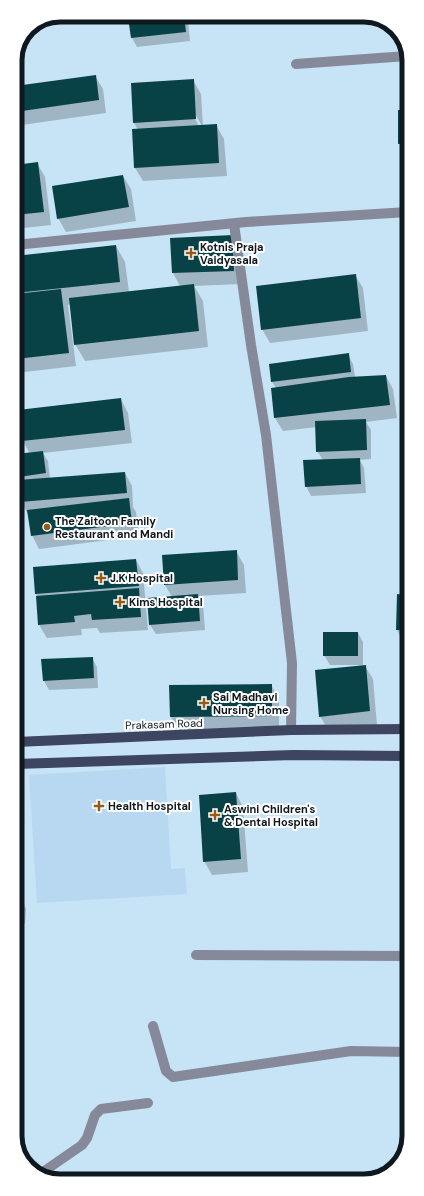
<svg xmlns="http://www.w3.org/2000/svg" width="424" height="1196" font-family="'DM Sans',sans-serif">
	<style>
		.built { fill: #b7d8f0 }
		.shadow { fill: #0003; fill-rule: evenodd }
		.building { fill: #084247 }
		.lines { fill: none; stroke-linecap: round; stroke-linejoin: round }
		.minor { stroke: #85899a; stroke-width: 10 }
		.major { stroke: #3d4560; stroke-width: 10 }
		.poi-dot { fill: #955c19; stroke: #fff; stroke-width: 1.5 }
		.labels { text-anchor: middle; stroke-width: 4; stroke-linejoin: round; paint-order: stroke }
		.poi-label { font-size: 11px; font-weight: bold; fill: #0e181e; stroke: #fff; text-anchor: start }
		.street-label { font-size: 11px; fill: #0e181e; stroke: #fff }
		.rim { fill: none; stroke: #0e181e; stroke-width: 5 }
	</style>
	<rect width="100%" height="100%" fill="#c7e3f6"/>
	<!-- built -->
	<path class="built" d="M165,767L171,869L185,868L187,894L37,903L29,775Z"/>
	<!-- shadow -->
	<path class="shadow" d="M154,15H185L188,21L190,41L137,47L132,38Z
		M95,76L103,89L106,113L15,126V87Z
		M193,80L201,94L203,126L216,125L224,139L227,176L143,181L135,168L133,130H138L134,123ZM195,114L202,126H199L193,115Z
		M399,111H407L408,153H405L399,143Z
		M37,163L45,177L51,225L15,229V166Z
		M408,174V208L403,200Z
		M123,176L131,189L136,221L66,232L58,218Z
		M171,239L240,249L241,284L194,286L203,301L208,347L85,361L75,344L71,304L68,305L76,366L16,373L15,257L116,246L125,262L129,292L180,286L173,273Z
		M355,275L363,288L368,331L270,343L262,329Z
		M348,355L353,364L355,377L386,376L393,389L397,418L366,422L371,430V459L360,460L364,468L366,493L311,496L306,486L323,460L317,451V427L283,431L275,418L276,388L272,382Z
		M121,399L128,413L132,443L43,453L48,461L50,479L125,473L132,486L133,507L136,512L139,536L39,549L32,535L29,516L21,502L22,481L20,477L30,454L23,441Z
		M236,551L244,565L246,593L198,596L203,604L205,630L156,634L150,625L172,597L165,585Z
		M136,560L143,573L148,630L100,633L97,628L81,629L82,635L47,638L39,625L34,568Z
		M398,595L408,596V643H404L397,630Z
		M358,633L363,642V666H365L373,679L377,725L328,730L320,716L363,666L362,665H330L324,655Z
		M92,658L97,667L98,688L49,690L44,681Z
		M271,685L279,698V729L179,730L171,717Z
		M236,793L243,807L248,872L212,875L204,861Z
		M16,904H24L26,909L25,924L16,922Z"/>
	<!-- building -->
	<path class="building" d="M145,15H184L186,32L131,38L128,17Z
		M96,75L99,100L15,112V86Z
		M194,79L196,119L133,123L131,83Z
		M398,110H407L408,143L398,144Z
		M217,124L219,163L134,168L132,129Z
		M38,162L44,212L15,215V165Z
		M401,173H408V200H402Z
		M123,175L129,207L57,219L52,186Z
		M233,235L234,271L172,273L170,238Z
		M116,245L120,282L15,293V256Z
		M356,274L361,318L261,330L256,286Z
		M194,284L199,331L74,345L69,298Z
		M61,289L69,353L16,359L15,294Z
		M349,353L351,372L271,382L269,364Z
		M386,375L390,405L274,418L271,388L349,377Z
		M121,398L125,430L22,441L18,410Z
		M366,419L367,450L316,452L315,421Z
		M43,451L46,473L19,477L16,454Z
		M360,458L361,484L305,487L303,460Z
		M125,472L127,493L20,502L18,480Z
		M129,498L132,523L31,536L27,510Z
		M237,550L238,580L164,585L162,555Z
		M136,559L139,586L35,594L33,567Z
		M139,588L141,617L92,620L91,614L74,616L75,622L38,625L36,596Z
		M198,594L200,621L149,625L147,598Z
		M397,594L408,595V630H396Z
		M323,632H358V656H323Z
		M93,657L94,678L43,681L41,659Z
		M366,665L370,711L319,717L315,670Z
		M272,684V716L170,717L169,685Z
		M236,792L241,859L203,862L199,795Z
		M16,903H24L23,920L16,918Z"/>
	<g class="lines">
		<!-- minor -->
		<path class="minor" d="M296,64L407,56
			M234,224L251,345L266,435L292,663L291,730
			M15,245L246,222L408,212
			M16,703L19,742
			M196,955L409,956
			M153,1026L166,1071L173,1077L351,1051L409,1052
			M40,1174L82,1145L87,1138L95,1115L101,1109L148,1103
			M313,1180L379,1177"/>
		<!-- major -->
		<path class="major" d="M16,742L291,730L408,729
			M16,764L293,755L408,756"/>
	</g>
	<!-- markers -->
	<g class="poi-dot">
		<path d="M189 247h4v4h4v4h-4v4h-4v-4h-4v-4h4z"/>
		<circle cx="47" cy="527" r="4"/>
		<path d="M99 572h4v4h4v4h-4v4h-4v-4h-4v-4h4z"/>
		<path d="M118 596h4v4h4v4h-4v4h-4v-4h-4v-4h4z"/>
		<path d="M202 697h4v4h4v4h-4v4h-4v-4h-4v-4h4z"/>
		<path d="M97 800h4v4h4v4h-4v4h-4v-4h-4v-4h4z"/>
		<path d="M213 809h4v4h4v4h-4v4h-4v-4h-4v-4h4z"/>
	</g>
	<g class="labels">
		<!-- poi labels -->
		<g class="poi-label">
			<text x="200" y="251">Kotnis Praja<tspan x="200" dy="13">Vaidyasala</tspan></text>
			<text x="55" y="525">The Zaitoon Family<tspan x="55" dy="13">Restaurant and Mandi</tspan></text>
			<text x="110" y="582">J.K Hospital</text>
			<text x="129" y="606">Kims Hospital</text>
			<text x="213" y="701">Sai Madhavi<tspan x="213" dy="13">Nursing Home</tspan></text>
			<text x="108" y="810">Health Hospital</text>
			<text x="224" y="813">Aswini Children's<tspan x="224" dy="13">&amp; Dental Hospital</tspan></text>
		</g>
		<!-- street labels -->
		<g class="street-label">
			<text transform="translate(164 724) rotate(-2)" y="4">Prakasam Road</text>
		</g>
	</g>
	<!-- crop -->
	<path d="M0 0H424V1196H0ZM60 22H364A38 38 0 0 1 402 60V1136A38 38 0 0 1 364 1174H60A38 38 0 0 1 22 1136V60A38 38 0 0 1 60 22Z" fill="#fff" fill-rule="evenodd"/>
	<path class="rim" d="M60 22H364A38 38 0 0 1 402 60V1136A38 38 0 0 1 364 1174H60A38 38 0 0 1 22 1136V60A38 38 0 0 1 60 22Z"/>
</svg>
